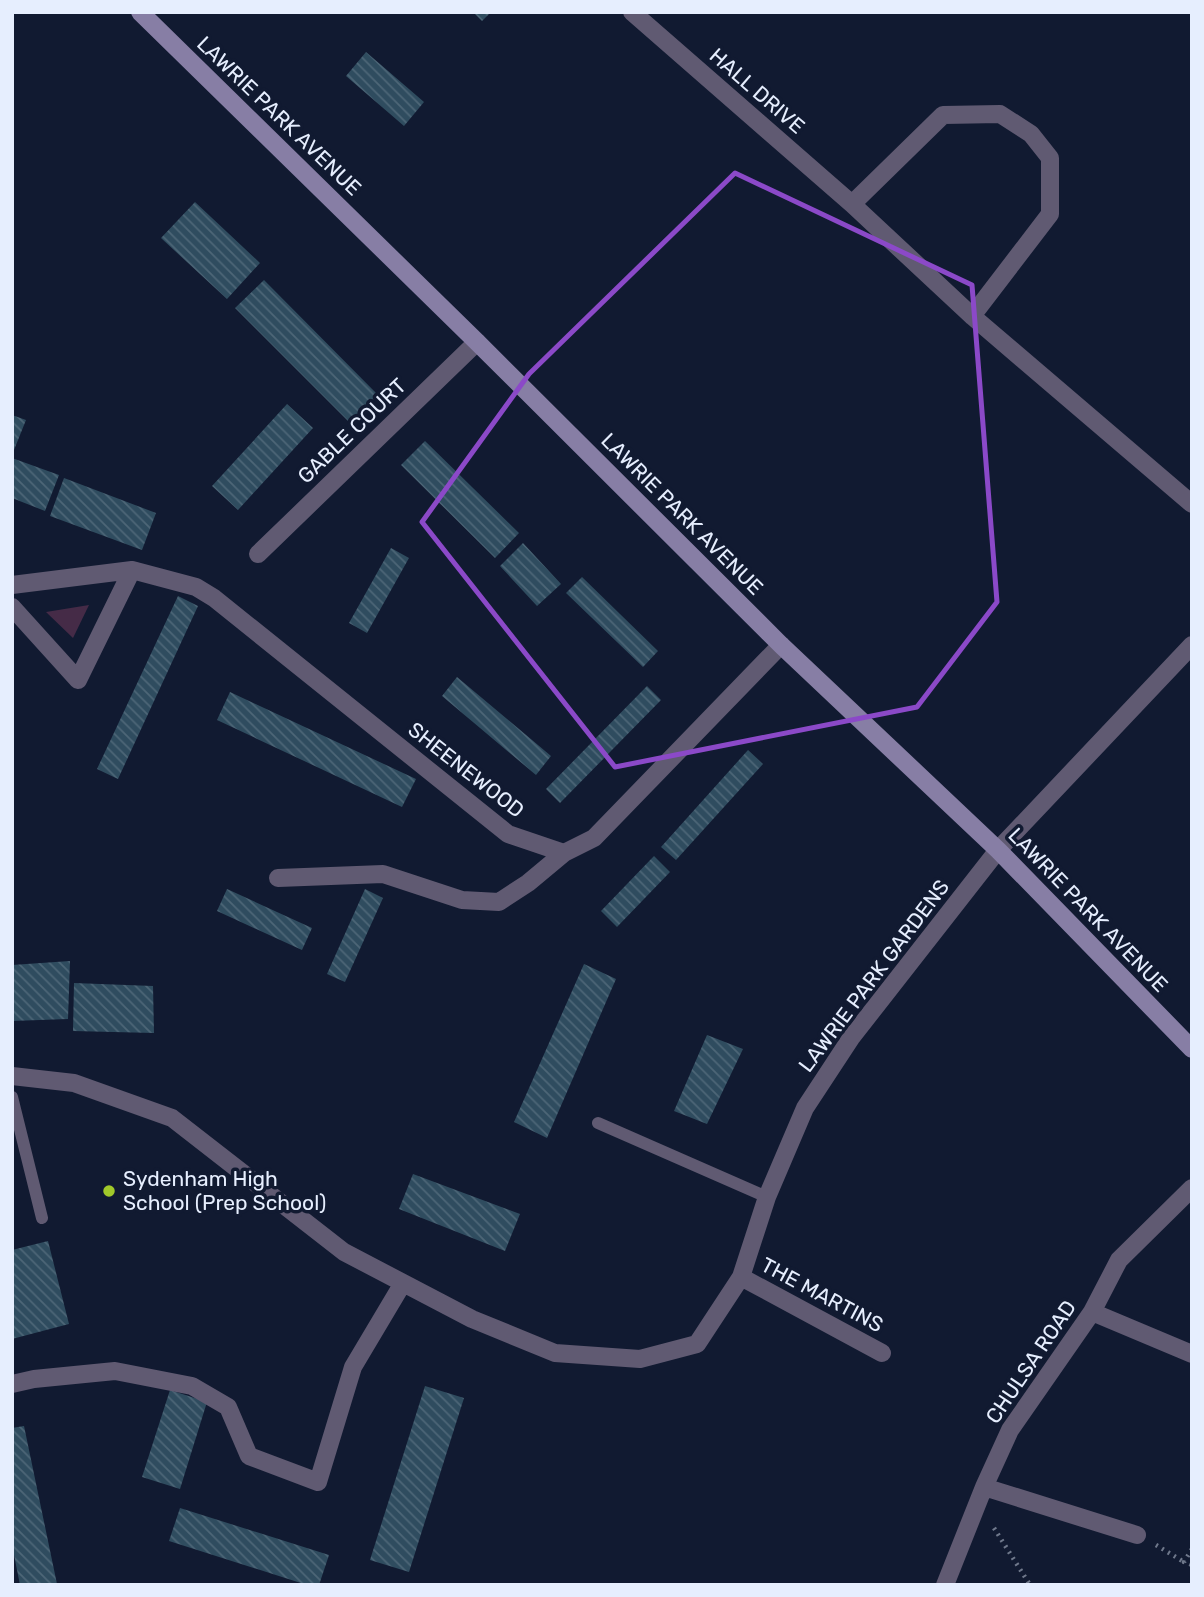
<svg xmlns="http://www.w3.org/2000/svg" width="1204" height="1597" font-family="Rubik,sans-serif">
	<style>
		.garden { fill: #452b47 }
		.building { fill: url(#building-back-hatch) }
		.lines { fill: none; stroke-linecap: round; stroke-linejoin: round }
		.path { stroke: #6f788b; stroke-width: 4.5; stroke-dasharray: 2 5; stroke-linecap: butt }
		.lane { stroke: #605a72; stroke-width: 12 }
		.street { stroke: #605a72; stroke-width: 18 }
		.secondary { stroke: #877ea5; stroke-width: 18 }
		.marked { fill: none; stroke: #8b49c8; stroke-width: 5; stroke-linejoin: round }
		.poi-dot { fill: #a1c92a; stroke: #111a31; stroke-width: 2.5 }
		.labels { text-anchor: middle; stroke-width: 7; stroke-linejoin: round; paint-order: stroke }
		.street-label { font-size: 21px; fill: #e6eefe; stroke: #111a31 }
		.poi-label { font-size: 21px; fill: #e6eefe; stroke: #111a31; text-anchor: start }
	</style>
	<defs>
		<pattern id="building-back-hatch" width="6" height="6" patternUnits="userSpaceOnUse" patternTransform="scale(1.75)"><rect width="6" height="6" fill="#2f4c5f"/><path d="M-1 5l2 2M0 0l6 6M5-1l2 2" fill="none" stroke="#4d6677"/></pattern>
	</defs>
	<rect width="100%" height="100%" fill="#111a31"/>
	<!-- garden -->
	<path class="garden" d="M89,605L73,638L46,612Z"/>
	<!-- building -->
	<path class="building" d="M473,12H491L482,21Z
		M366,52L424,102L404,126L346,76Z
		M195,202L260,263L227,299L161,238Z
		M264,280L378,395L350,423L235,308Z
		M287,404L313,428L238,510L212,486Z
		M12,415L26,420L12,455Z
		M425,441L519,533L495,558L401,465Z
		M12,458L59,475L45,511L12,498Z
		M64,478L156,513L142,550L50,516Z
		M523,543L561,584L537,606L500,566Z
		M391,548L409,558L367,633L349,623Z
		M582,577L658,651L643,667L566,593Z
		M178,596L198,606L118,779L97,769Z
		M457,677L551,756L536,775L442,696Z
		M647,686L661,700L560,803L546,789Z
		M230,692L416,779L402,807L217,720Z
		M748,750L763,764L676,860L661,847Z
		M654,856L670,872L617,927L601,911Z
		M227,889L312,928L302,950L217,911Z
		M365,889L383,898L345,982L327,974Z
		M70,961L68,1019L12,1021V965Z
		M584,964L616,979L547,1138L514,1122Z
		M74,983L153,986L154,1033L73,1031Z
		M707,1035L743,1049L707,1124L674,1111Z
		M413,1174L520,1214L505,1251L399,1209Z
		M48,1241L69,1324L12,1339V1250Z
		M425,1386L464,1398L409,1572L370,1560Z
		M170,1390L207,1402L180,1489L142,1477Z
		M24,1426L57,1584L52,1585H20L12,1545V1428Z
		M180,1508L329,1555L319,1585H307L169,1541Z"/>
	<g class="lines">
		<!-- path -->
		<path class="path" d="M994,1528L1030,1585
			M1156,1545L1184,1562
			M1192,1549L1184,1562L1192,1565"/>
		<!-- lane -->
		<path class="lane" d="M12,1097L42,1218
			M598,1123L767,1197"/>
		<!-- street -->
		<path class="street" d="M632,12L852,204L972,316L1192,504
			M852,204L943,115L1000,114L1031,134L1050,158V214L972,316
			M258,554L477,342
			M12,585L132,570L196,587L214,598L508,834L564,853L594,838L781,645
			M12,607L78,680L132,570
			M278,878L383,874L462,900L499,902L528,883L564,853
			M12,1076L74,1083L172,1118L344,1252L472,1319L555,1353L640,1359L697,1344L741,1277L767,1197L805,1108L851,1038L998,850L1192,645
			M741,1277L882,1353
			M1092,1312L1192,1354
			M12,1384L34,1379L115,1371L192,1386L228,1407L249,1456L318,1482L353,1367L403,1283
			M984,1487L1137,1535
			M945,1585L984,1487L1010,1430L1092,1312L1119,1260L1192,1188"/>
		<!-- secondary -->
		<path class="secondary" d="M140,12L477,342L781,645L998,850L1192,1049"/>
	</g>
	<!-- marked area -->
	<path class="marked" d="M735,173L972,285L997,602L917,707L615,767L422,522L529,374Z"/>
	<!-- markers -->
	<circle class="poi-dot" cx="109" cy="1191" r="7"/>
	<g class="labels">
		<!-- street labels -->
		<g class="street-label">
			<text transform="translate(757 91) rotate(41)" y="7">HALL DRIVE</text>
			<text transform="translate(279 116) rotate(44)" y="7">LAWRIE PARK AVENUE</text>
			<text transform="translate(352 431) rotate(-44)" y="7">GABLE COURT</text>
			<text transform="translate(682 514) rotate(45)" y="7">LAWRIE PARK AVENUE</text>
			<text transform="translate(466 770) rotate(38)" y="7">SHEENEWOOD</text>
			<text transform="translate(1088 910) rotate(46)" y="7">LAWRIE PARK AVENUE</text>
			<text transform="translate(874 976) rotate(-53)" y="7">LAWRIE PARK GARDENS</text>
			<text transform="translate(822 1295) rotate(28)" y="7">THE MARTINS</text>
			<text transform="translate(1031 1362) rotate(-56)" y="7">CHULSA ROAD</text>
		</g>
		<!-- poi labels -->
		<g class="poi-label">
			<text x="123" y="1186">Sydenham High<tspan x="123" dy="24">School (Prep School)</tspan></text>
		</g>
	</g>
	<!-- border -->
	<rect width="1204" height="1597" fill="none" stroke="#e6eefe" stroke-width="28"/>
</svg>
